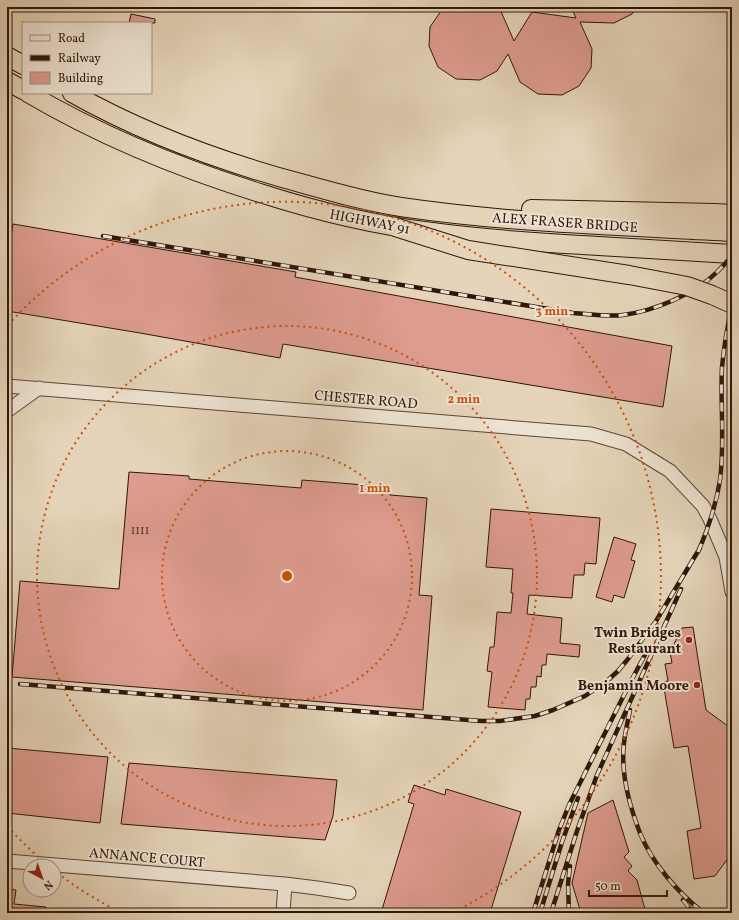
<svg xmlns="http://www.w3.org/2000/svg" width="739" height="920" font-family="Vollkorn,serif">
	<style>
		.building { fill: #de9c8f; stroke: #2e160a }
		.lines { fill: none; stroke-linecap: round; stroke-linejoin: round }
		.minor-casing { stroke: #5c4636; stroke-width: 15 }
		.highway-casing { stroke: #2e160a; stroke-width: 20 }
		.minor { stroke: #eee3d2; stroke-width: 13 }
		.highway { stroke: #e5d4b9; stroke-width: 18 }
		.rail-casing { stroke: #2e160a; stroke-width: 4.5 }
		.rail { stroke: #eee3d2; stroke-width: 3; stroke-dasharray: 9; stroke-linecap: butt }
		.highway-bridge-casing { stroke: #2e160a; stroke-width: 20; stroke-linecap: butt }
		.highway-bridge { stroke: #e5d4b9; stroke-width: 18 }
		.ring { fill: none; stroke: #cc4f0c; stroke-width: 2; stroke-dasharray: 2 4 }
		.poi-dot { fill: #8f2418; stroke: #eee3d2; stroke-width: 1.5 }
		.labels { text-anchor: middle; stroke-width: 4; stroke-linejoin: round; paint-order: stroke }
		.number-label { font-size: 12px; fill: #5a382b }
		.street-label { font-size: 14px; fill: #2e160a; stroke: #eee3d2 }
		.poi-label { font-size: 14px; font-weight: bold; fill: #2e160a; stroke: #eee3d2; text-anchor: end }
		.centre { fill: #cc4f0c; stroke: #eee3d2; stroke-width: 2 }
		.ring-label { font-size: 12px; text-anchor: middle; font-weight: bold; fill: #cc4f0c; stroke: #eee3d2; stroke-width: 4; stroke-linejoin: round; paint-order: stroke }
	</style>
	<rect width="100%" height="100%" fill="#e5d4b9"/>
	<filter id="stains"><feTurbulence type="fractalNoise" baseFrequency=".005" numOctaves="4"/><feColorMatrix values="0 0 0 0 .2 0 0 0 0 .09 0 0 0 0 .02 0 0 0 .5 -.17"/></filter>
	<radialGradient id="worn" r=".72"><stop offset=".6" stop-color="#630" stop-opacity="0"/><stop offset="1" stop-color="#630" stop-opacity=".3"/></radialGradient>
	<!-- building -->
	<path class="building" d="M446,7H499L514,41L532,12L576,18L571,7H636L632,14L614,23L580,22L592,49L591,68L579,86L562,95L538,94L520,82L508,54L497,71L480,80L456,79L438,67L429,46L430,27L443,8Z
		M131,14L155,19V23H129Z
		M13,224L296,272L295,277L672,346L663,407L283,344L280,358L140,333L7,311V259Z
		M129,472L189,476V479L301,488L302,480L390,487V495L427,498L419,595L432,596L423,710L12,677L20,581L119,589Z
		M491,509L600,518L596,564L585,563L584,575H574L572,598L529,595L527,614L562,618L560,643L580,645L579,657L547,654L546,665H542L541,677L537,676L536,687H531L530,699H526L525,710L488,707L492,672L487,671L490,647H494L497,612L511,613L513,593H511L513,569L486,567Z
		M614,537L636,544L631,560L635,561L624,598L614,595L612,602L596,597Z
		M693,627L706,710L732,729V853L715,876L694,879L687,831L701,828L688,746L674,748L663,682L668,681L665,664L672,663L670,652L682,628Z
		M7,748L108,757L100,823L7,813Z
		M129,763L337,780L333,816L325,840L121,824Z
		M414,785L445,795L446,789L521,812L490,913H381L414,804L408,802Z
		M613,800L629,852L624,857L632,866L628,871L637,880L646,913H581L572,883L588,813Z
		M7,889L16,890L14,904L46,907V913H7Z"/>
	<g class="lines">
		<defs>
			<path id="minor" d="M7,386L591,434L626,444L670,471L703,506L710,519L726,557L732,592
				M7,411L39,388
				M7,861L285,884L317,888L349,893
				M283,913L285,884"/>
			<path id="highway" d="M7,56L23,65
				M7,81L23,90
				M28,93C101,136 179,168 260,193C316,211 373,225 432,232C481,239 532,242 582,245C632,248 682,251 732,254
				M72,93C143,133 225,163 304,184C336,193 368,202 401,207C510,223 622,226 732,232
				M531,209L715,213L732,214"/>
		</defs>
		<!-- minor casing -->
		<use href="#minor" class="minor-casing"/>
		<!-- highway casing -->
		<use href="#highway" class="highway-casing"/>
		<!-- minor -->
		<use href="#minor" class="minor"/>
		<!-- highway -->
		<use href="#highway" class="highway"/>
		<defs>
			<path id="rail" d="M103,236L573,313C590,314 606,317 623,315C654,311 695,294 717,272C722,267 727,262 732,256
				M698,552C708,529 716,505 720,480C725,442 720,404 722,367C724,347 727,327 732,307
				M20,684L481,721H500L535,716L553,710L585,696L607,681L618,671L628,659L656,621L700,548
				M630,710C628,721 625,732 624,743C622,760 624,778 628,795C631,808 635,820 640,833C652,863 678,893 704,913
				M683,900L693,913
				M533,913L559,830L569,805L631,681L647,651
				M540,913L562,842L578,798
				M551,913L577,831L597,775L681,589
				M569,913L568,884L570,866"/>
		</defs>
		<!-- rail casing -->
		<use href="#rail" class="rail-casing"/>
		<!-- rail -->
		<use href="#rail" class="rail"/>
		<defs>
			<path id="highway-bridge" d="M395,227L468,250L629,275L687,286L712,295L732,304"/>
		</defs>
		<!-- highway-bridge casing -->
		<use href="#highway-bridge" class="highway-bridge-casing"/>
		<!-- highway-bridge -->
		<use href="#highway-bridge" class="highway-bridge"/>
	</g>
	<!-- distance rings -->
	<g class="ring">
		<circle cx="287" cy="576" r="125"/>
		<circle cx="287" cy="576" r="250"/>
		<path d="M120 912A375 375 0 0 1 56 872M48 865A375 375 0 0 1 8 827M8 325A375 375 0 1 1 454 912"/>
	</g>
	<!-- markers -->
	<g class="poi-dot">
		<circle cx="689" cy="640" r="4"/>
		<circle cx="697" cy="685" r="4"/>
	</g>
	<g class="labels">
		<!-- number labels -->
		<g class="number-label">
			<text x="140" y="534">1111</text>
		</g>
		<!-- street labels -->
		<g class="street-label">
			<text transform="translate(370 221) rotate(11)" y="5">HIGHWAY 91</text>
			<text transform="translate(565 222) rotate(4)" y="5">ALEX FRASER BRIDGE</text>
			<text transform="translate(366 399) rotate(5)" y="5">CHESTER ROAD</text>
			<text transform="translate(147 857) rotate(5)" y="5">ANNANCE COURT</text>
		</g>
		<!-- poi labels -->
		<g class="poi-label">
			<text x="681" y="637">Twin Bridges<tspan x="681" dy="16">Restaurant</tspan></text>
			<text x="689" y="690">Benjamin Moore</text>
		</g>
	</g>
	<circle cx="287" cy="576" r="6" class="centre"/>
	<g class="ring-label">
		<text x="552" y="315">3 min</text>
		<text x="464" y="403">2 min</text>
		<text x="375" y="492">1 min</text>
	</g>
	<!-- margin -->
	<rect width="739" height="920" fill="none" stroke="#e5d4b9" stroke-width="24"/>
	<rect x="8" y="8" width="723" height="904" fill="none" stroke="#2e160a" stroke-width="2"/>
	<rect x="12" y="12" width="715" height="896" fill="none" stroke="#2e160a"/>
	<!-- legend -->
	<rect x="22" y="22" width="130" height="72" fill="#eee3d2" stroke="#a19182"/>
	<rect x="30" y="35" width="20" height="6" fill="#eee3d2" stroke="#a19182"/>
	<text x="58" y="42" font-size="12" fill="#2e160a">Road</text>
	<rect x="30" y="55" width="20" height="6" fill="#2e160a" stroke="#a19182"/>
	<text x="58" y="62" font-size="12" fill="#2e160a">Railway</text>
	<rect x="30" y="72" width="20" height="12" fill="#de9c8f" stroke="#a19182"/>
	<text x="58" y="82" font-size="12" fill="#2e160a">Building</text>
	<!-- north arrow -->
	<g transform="translate(42 878) rotate(139)"><circle r="19" fill="#eee3d2" stroke="#a19182"/>
	<path d="M0-3L7 15L0 10L-7 15Z" fill="#8f2418"/>
	<text y="-6" font-size="11" font-weight="bold" text-anchor="middle" fill="#2e160a">N</text>
	</g>
	<!-- scale -->
	<path d="M589 890v6h78v-6" fill="none" stroke="#2e160a" stroke-width="2"/>
	<text x="595" y="890" font-size="12" fill="#2e160a" stroke="#eee3d2" stroke-width="3" paint-order="stroke">50 m</text>
	<rect width="100%" height="100%" filter="url(#stains)"/>
	<rect width="100%" height="100%" fill="url(#worn)"/>
</svg>
